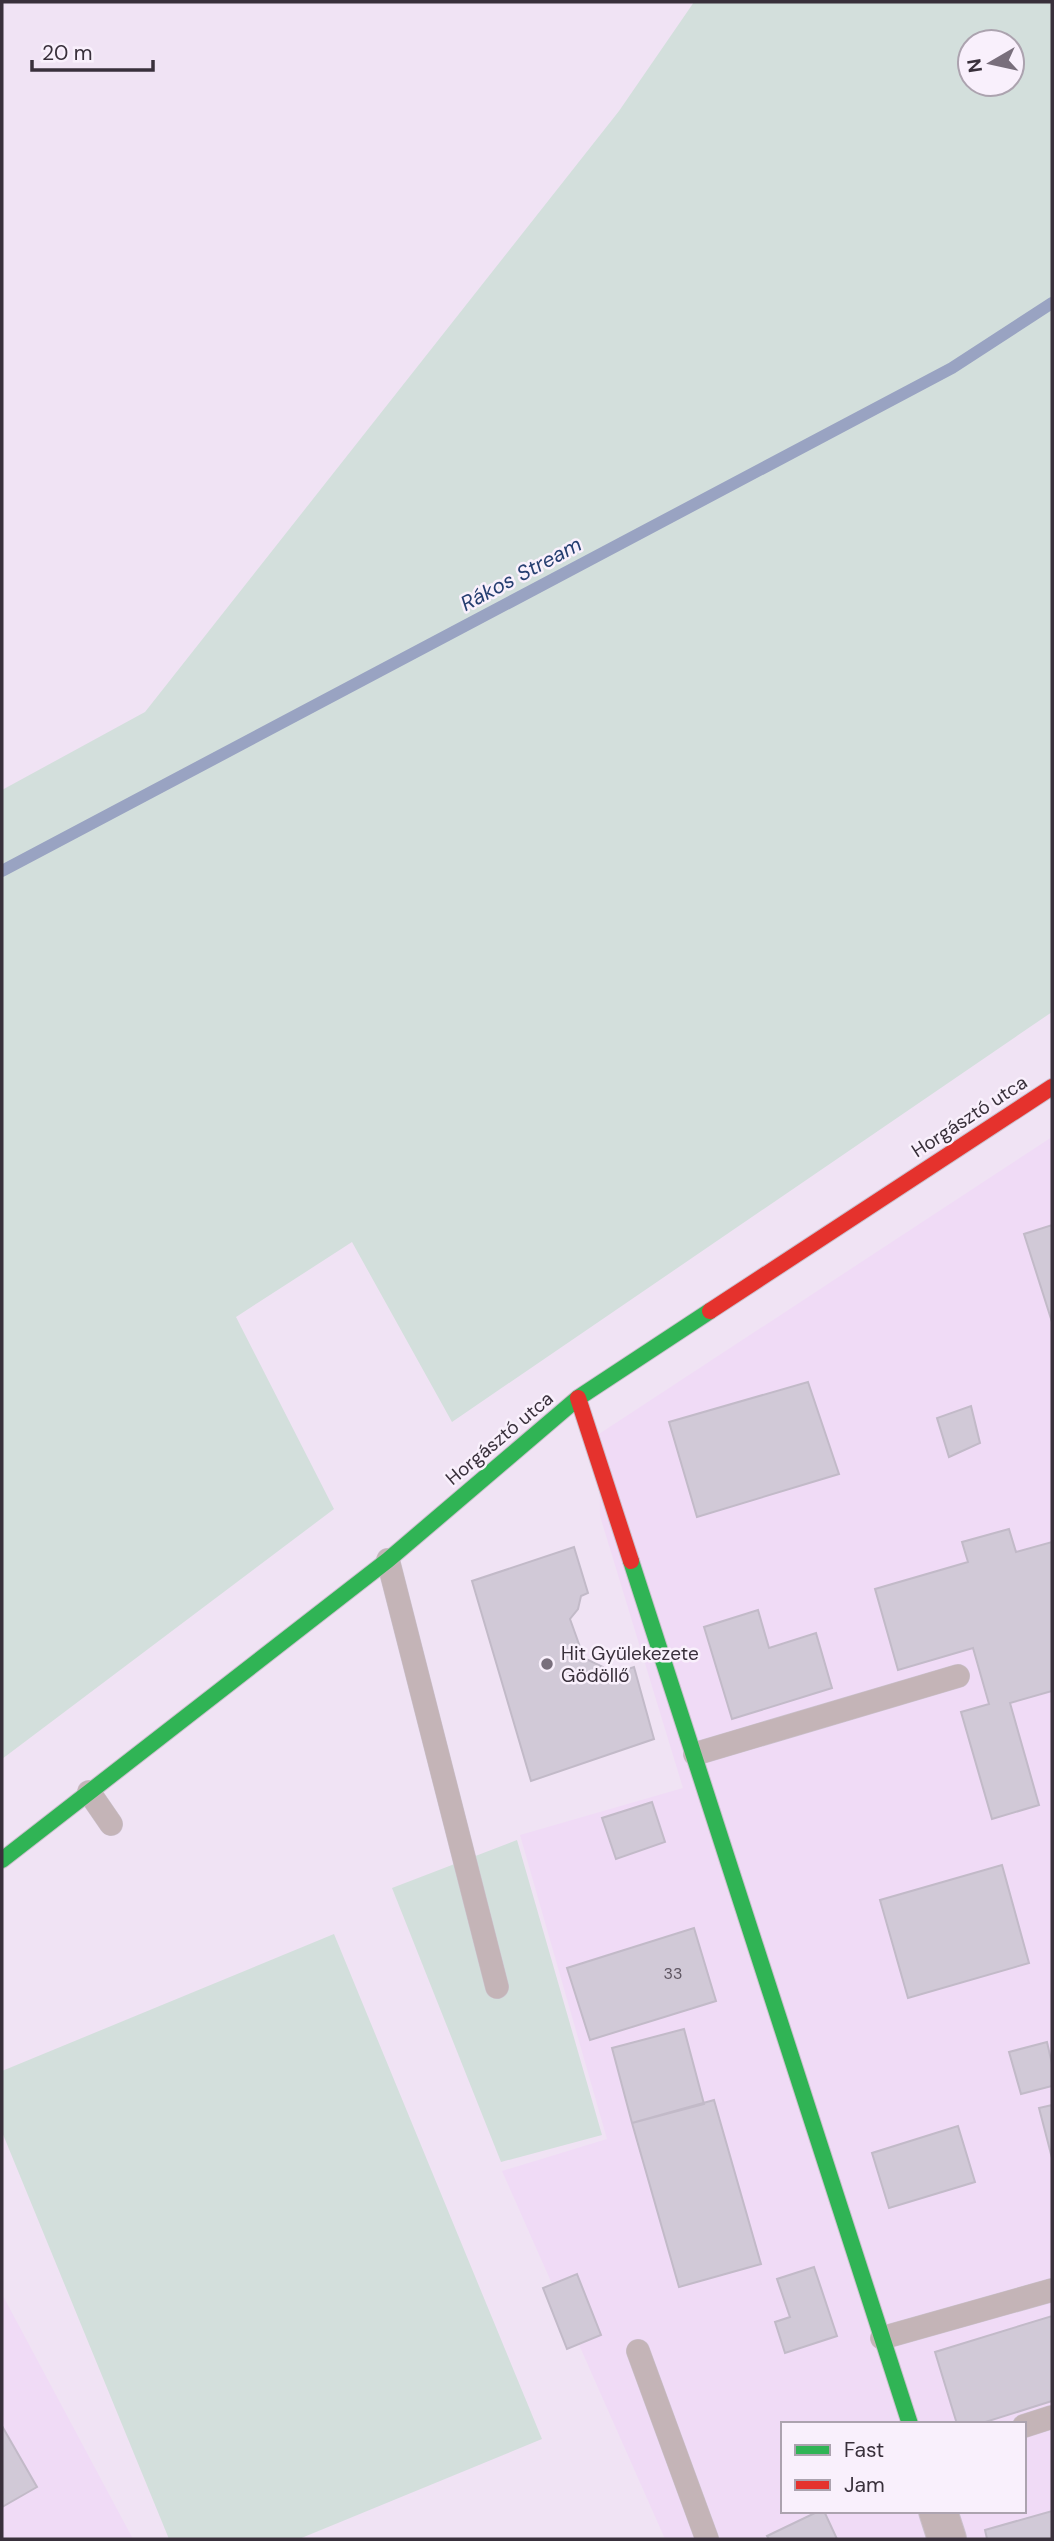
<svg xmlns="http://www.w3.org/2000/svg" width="1054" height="2541" font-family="'DM Sans',sans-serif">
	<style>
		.built { fill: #f0dbf6; fill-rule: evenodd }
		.green { fill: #d3dfdc; fill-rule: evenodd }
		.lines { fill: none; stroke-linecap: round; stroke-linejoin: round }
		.stream { stroke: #99a3c2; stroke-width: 12 }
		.building { fill: #d1c9d7; stroke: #c2bac8; stroke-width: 2 }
		.lane-casing { stroke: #cbc1cd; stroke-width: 24 }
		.street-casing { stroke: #cbc1cd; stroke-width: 40 }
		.fast-casing { stroke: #cbc1cd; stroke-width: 18 }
		.jam-casing { stroke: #cbc1cd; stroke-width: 18 }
		.lane { stroke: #c4b4b7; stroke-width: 23 }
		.street { stroke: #c4b4b7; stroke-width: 38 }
		.fast { stroke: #30b455; stroke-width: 16 }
		.jam { stroke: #e5322d; stroke-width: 16 }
		.poi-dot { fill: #796f7c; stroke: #f9f0fc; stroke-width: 2.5 }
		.labels { text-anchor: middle; stroke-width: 5; stroke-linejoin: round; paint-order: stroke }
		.number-label { font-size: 16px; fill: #5f5662 }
		.street-label { font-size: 19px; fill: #39303b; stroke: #f9f0fc }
		.poi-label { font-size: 19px; fill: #39303b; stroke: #f9f0fc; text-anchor: start }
		.water-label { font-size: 21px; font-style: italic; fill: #253e70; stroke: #f9f0fc }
	</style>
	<rect width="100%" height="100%" fill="#f0e3f4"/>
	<!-- built -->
	<path class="built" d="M1052,1137V2539H665L502,2171L607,2139L520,1835L683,1788L600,1516L599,1434ZM783,2424H1024V2511H783Z
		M2,2294L133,2539H2Z"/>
	<!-- green -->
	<path class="green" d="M694,2H1052V1012L452,1422L352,1242L236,1317L334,1509L2,1759V790L145,712L619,111ZM970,42H1012V84H970Z
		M517,1840L602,2135L501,2162L392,1888Z
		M334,1934L542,2439L299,2539H169L2,2132V2071Z"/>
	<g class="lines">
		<!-- stream -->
		<path class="stream" d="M2,871L952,368L1052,303"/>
	</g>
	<!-- building -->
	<path class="building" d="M1052,1225V1322L1024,1234Z
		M808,1382L839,1474L697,1517L669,1422Z
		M971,1406L980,1443L949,1457L937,1418Z
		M1009,1529L1016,1552L1052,1542V1691L1010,1703L1039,1805L992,1819L961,1712L989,1704L973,1648L898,1670L875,1589L968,1562L962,1542Z
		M574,1547L588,1593L581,1596L578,1609L570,1619L584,1658L603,1667L610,1675L634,1667L654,1739L531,1781L472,1581Z
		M758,1610L769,1648L816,1633L832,1688L732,1719L704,1627Z
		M652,1802L665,1842L616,1859L602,1818Z
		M1002,1865L1029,1963L908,1998L880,1900Z
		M694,1928L716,2001L590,2040L567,1968Z
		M684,2029L704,2104L632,2123L612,2048Z
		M1047,2042L1052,2064V2086L1021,2094L1009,2052Z
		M714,2100L761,2264L679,2287L632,2123Z
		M1052,2105V2158L1039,2108Z
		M958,2126L975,2182L889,2208L872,2153Z
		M814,2267L837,2336L785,2353L775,2322L790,2317L777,2279Z
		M577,2274L601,2335L567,2349L543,2288Z
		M1052,2316V2401L979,2424H957L935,2352Z
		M2,2426L37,2487L2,2507Z
		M819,2511H824L837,2539H769L767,2536Z
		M1052,2511V2539H987L985,2530Z"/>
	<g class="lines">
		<defs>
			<path id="lane" d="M388,1560L497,1987
				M695,1754L958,1676
				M89,1792L111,1824
				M882,2338L1052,2290
				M638,2351L707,2539
				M1024,2426L1052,2417"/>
			<path id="street" d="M938,2511L947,2539"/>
			<path id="fast" d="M631,1561L910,2424
				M2,1860L388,1560L578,1398L710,1311"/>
			<path id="jam" d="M710,1311L1052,1087
				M578,1398L631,1561"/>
		</defs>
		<!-- lane casing -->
		<use href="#lane" class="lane-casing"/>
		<!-- street casing -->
		<use href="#street" class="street-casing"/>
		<!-- fast casing -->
		<use href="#fast" class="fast-casing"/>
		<!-- jam casing -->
		<use href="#jam" class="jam-casing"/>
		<!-- lane -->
		<use href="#lane" class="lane"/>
		<!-- street -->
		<use href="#street" class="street"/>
		<!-- fast -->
		<use href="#fast" class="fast"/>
		<!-- jam -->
		<use href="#jam" class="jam"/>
	</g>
	<!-- markers -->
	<circle class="poi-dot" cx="547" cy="1664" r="7"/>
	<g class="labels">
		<!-- number labels -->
		<g class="number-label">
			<text x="673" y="1979">33</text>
		</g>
		<!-- street labels -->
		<g class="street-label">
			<text transform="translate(969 1116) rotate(-33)" y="7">Horgásztó utca</text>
			<text transform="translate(499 1438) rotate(-40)" y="7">Horgásztó utca</text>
		</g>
		<!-- poi labels -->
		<g class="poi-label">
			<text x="561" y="1660">Hit Gyülekezete<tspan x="561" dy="22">Gödöllő</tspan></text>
		</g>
		<!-- water labels -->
		<g class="water-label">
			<text transform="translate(521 574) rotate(-28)" y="7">Rákos Stream</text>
		</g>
	</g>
	<!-- border -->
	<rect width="1054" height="2541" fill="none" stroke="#39303b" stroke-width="7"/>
	<!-- legend -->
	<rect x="781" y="2422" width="245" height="91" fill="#f9f0fc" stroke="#aca3af" stroke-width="2"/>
	<rect x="795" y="2445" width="35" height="10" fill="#30b455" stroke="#aca3af" stroke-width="2"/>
	<text x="844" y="2457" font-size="21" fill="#39303b">Fast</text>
	<rect x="795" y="2480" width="35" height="10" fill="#e5322d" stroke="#aca3af" stroke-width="2"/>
	<text x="844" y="2492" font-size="21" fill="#39303b">Jam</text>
	<!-- north arrow -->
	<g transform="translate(991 63) rotate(261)"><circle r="33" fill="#f9f0fc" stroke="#aca3af" stroke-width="2"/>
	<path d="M0-5L12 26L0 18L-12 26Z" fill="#796f7c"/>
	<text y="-10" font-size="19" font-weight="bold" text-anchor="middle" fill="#39303b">N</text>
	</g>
	<!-- scale -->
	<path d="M32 60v10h121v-10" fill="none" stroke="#39303b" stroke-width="3.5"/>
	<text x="42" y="60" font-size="21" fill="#39303b" stroke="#f9f0fc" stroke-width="5" paint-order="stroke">20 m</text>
</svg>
